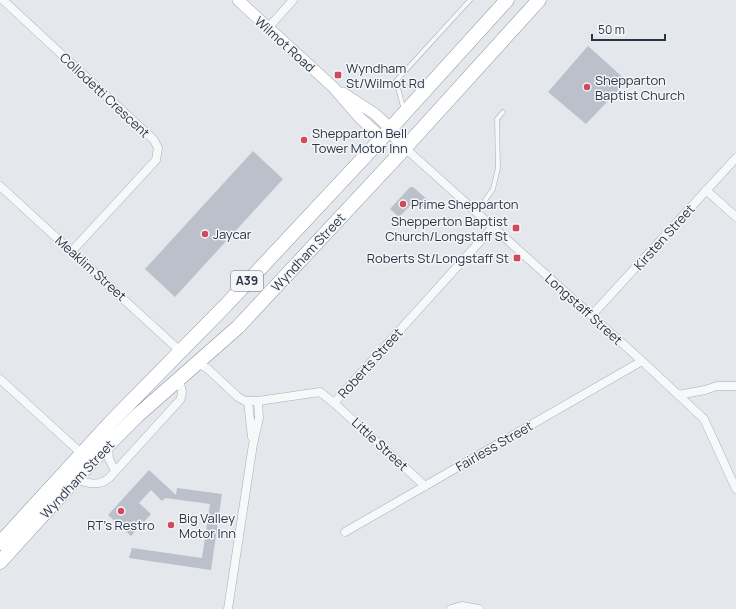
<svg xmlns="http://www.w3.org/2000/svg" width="736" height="609" font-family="Manrope,sans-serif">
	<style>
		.building { fill: #bbc0ca }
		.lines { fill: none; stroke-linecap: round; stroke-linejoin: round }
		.lane-casing { stroke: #a9aeb7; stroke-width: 5 }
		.street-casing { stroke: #a9aeb7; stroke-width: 9 }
		.secondary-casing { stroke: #a9aeb7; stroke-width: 12 }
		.highway-casing { stroke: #8b94a3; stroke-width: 15 }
		.lane { stroke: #f7f8fa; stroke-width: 4 }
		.street { stroke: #f7f8fa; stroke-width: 8 }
		.secondary { stroke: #fff; stroke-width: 11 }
		.highway { stroke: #fff; stroke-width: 14 }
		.poi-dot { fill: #d1495b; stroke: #f4f6f9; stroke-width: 1.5 }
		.labels { text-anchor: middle; stroke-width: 3; stroke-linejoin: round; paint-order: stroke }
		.shield { fill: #f4f6f9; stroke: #676e7b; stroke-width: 1 }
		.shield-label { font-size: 12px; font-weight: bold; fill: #2b3445 }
		.street-label { font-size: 13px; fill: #2b3445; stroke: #f4f6f9 }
		.poi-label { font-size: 13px; fill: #2b3445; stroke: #f4f6f9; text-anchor: start }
	</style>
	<rect width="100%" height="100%" fill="#e4e7ec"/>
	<!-- building -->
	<path class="building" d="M588,46L627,81L586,124L548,92Z
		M253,151L283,179L175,297L145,269Z
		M410,187H413L428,200L422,207L415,201L399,217L390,209Z
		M149,470L176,495L177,488L222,494L211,570L129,558L132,548L202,558L210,504L165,498L162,501L151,490L139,503L151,514L131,536L108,515Z"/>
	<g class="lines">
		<defs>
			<path id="lane" d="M404,110L396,81L470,0
				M477,212L493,189L498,168L497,119L503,112"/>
			<path id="street" d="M3,0L154,140L158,148L156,160L72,251
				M268,28L293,0
				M405,148L642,361L704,419L736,489
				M0,186L180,351
				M706,190L736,217
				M592,315L736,158
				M198,363L208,369L238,397L245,401H258L320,392L334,403L493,227
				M0,379L82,454
				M678,395L705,390L717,386H736
				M248,402L252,437
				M334,403L425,486
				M108,445L109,459L115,471
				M75,479C87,483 99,487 109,478L180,400C184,392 181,387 178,379
				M345,532L642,361
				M228,609L253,444L259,418L258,401
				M451,609L462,606L479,609"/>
			<path id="secondary" d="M238,0L333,87L360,118L382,138
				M343,93L375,114L390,128"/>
			<path id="highway" d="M390,128L405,148
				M0,543L110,423L226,305L370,151L507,0
				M0,562L89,464L138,415L238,327L393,161L539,0"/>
		</defs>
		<!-- lane casing -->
		<use href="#lane" class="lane-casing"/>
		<!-- street casing -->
		<use href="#street" class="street-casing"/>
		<!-- secondary casing -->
		<use href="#secondary" class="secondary-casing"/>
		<!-- highway casing -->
		<use href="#highway" class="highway-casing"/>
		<!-- lane -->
		<use href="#lane" class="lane"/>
		<!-- street -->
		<use href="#street" class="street"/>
		<!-- secondary -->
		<use href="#secondary" class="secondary"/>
		<!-- highway -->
		<use href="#highway" class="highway"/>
	</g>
	<!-- markers -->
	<g class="poi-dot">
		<rect x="334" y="71" width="8" height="8" rx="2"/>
		<circle cx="587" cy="87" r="4"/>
		<circle cx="304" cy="140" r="4"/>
		<circle cx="403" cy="204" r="4"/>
		<rect x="512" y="224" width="8" height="8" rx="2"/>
		<circle cx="205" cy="234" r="4"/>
		<rect x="513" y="254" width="8" height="8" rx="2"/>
		<circle cx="121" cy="511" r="4"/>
		<circle cx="171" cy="525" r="4"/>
	</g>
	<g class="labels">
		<!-- shield labels -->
		<rect class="shield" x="231" y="271" width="32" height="20" rx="3"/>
		<g class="shield-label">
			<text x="247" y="285">A39</text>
		</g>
		<!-- street labels -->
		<g class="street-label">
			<text transform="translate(285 44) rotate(42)" y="5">Wilmot Road</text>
			<text transform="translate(105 95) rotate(43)" y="5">Collodetti Crescent</text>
			<text transform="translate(664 237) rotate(-48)" y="5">Kirsten Street</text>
			<text transform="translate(308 252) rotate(-47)" y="5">Wyndham Street</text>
			<text transform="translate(91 268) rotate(42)" y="5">Meaklim Street</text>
			<text transform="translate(584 309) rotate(42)" y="5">Longstaff Street</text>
			<text transform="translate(370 363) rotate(-48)" y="5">Roberts Street</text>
			<text transform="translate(380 444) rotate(43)" y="5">Little Street</text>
			<text transform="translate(494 446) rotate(-30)" y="5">Fairless Street</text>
			<text transform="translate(77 479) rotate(-47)" y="5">Wyndham Street</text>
		</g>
		<!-- poi labels -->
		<g class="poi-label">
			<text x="346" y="73">Wyndham<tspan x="346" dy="15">St/Wilmot Rd</tspan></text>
			<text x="595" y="85">Shepparton<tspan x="595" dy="15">Baptist Church</tspan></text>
			<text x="312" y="138">Shepparton Bell<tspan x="312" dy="15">Tower Motor Inn</tspan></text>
			<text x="411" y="209">Prime Shepparton</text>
			<text x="508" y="226" text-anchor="end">Shepperton Baptist<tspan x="508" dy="15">Church/Longstaff St</tspan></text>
			<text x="213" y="239">Jaycar</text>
			<text x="509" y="263" text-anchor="end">Roberts St/Longstaff St</text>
			<text x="179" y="523">Big Valley<tspan x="179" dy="15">Motor Inn</tspan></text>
			<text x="121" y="530" text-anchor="middle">RT's Restro</text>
		</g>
	</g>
	<!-- scale -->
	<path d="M592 34v6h73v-6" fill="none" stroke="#2b3445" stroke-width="2"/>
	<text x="598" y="34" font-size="12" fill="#2b3445" stroke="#f4f6f9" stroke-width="3" paint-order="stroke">50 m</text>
</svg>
